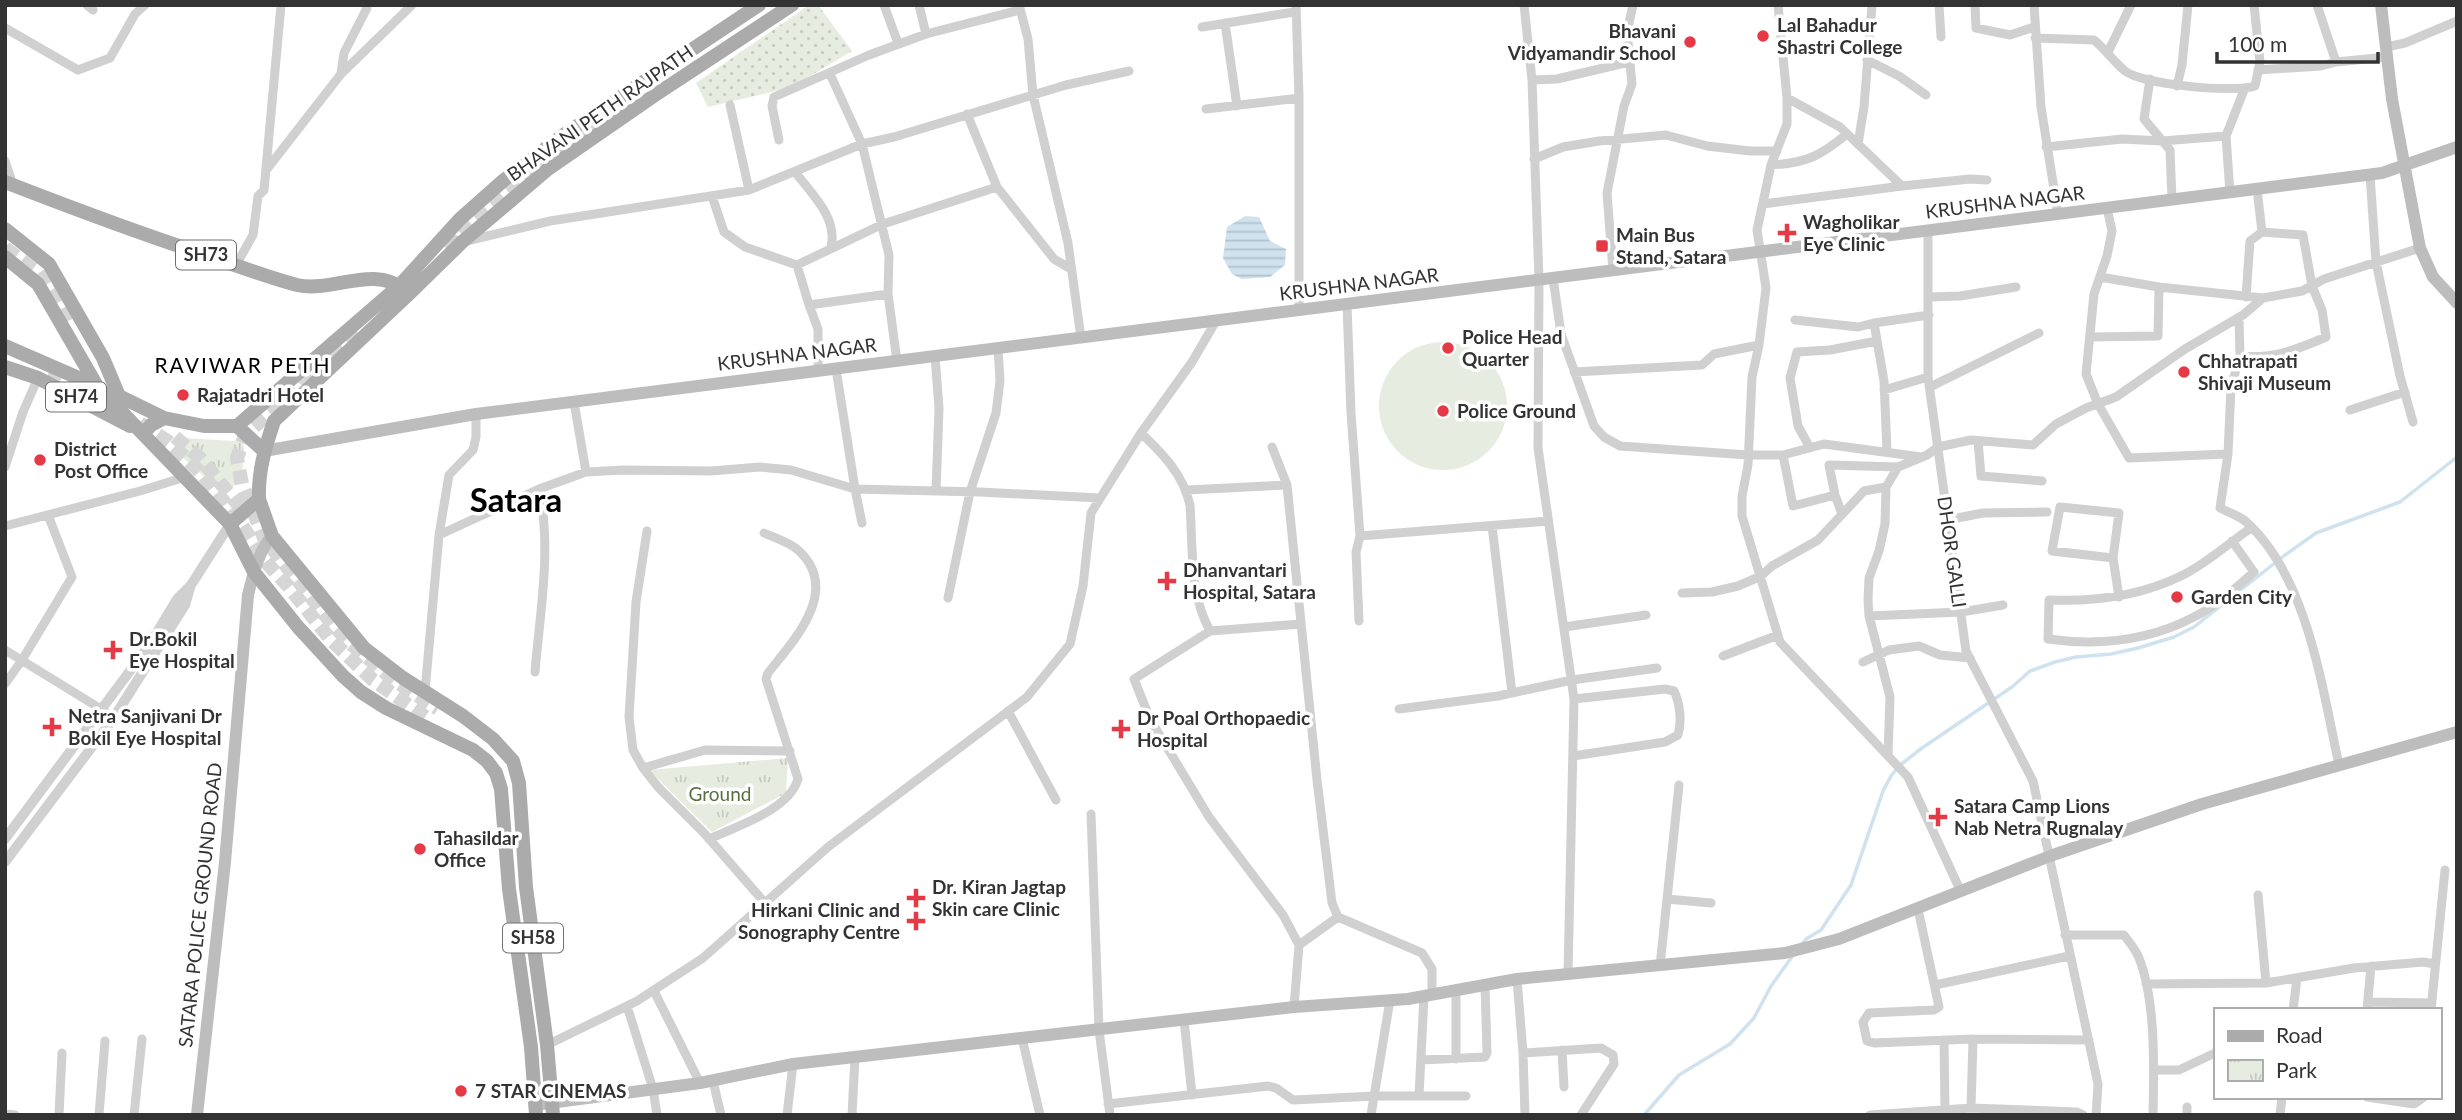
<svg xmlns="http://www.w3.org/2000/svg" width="2462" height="1120" font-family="Lato,sans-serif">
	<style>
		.grass { fill: url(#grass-dots) }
		.park { fill: url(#park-tufts) }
		.garden { fill: #e6ecdf }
		.water { fill: url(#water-rules) }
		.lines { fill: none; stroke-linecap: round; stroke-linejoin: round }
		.stream { stroke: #cfe2ee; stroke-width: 3.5 }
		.primary-tunnel { stroke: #d6d6d6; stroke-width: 14; stroke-dasharray: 14 7; stroke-linecap: butt }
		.minor { stroke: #d0d0d0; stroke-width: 9 }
		.tertiary { stroke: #d0d0d0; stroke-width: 10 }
		.secondary { stroke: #bdbdbd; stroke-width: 12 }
		.primary { stroke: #ababab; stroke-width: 14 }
		.poi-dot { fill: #e63946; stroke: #fff; stroke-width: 2.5 }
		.labels { text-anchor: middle; stroke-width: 7; stroke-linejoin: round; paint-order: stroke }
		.shield { fill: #fff; stroke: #707070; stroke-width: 2 }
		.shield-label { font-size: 18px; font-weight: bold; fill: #333 }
		.poi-label { font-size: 19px; font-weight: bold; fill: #333; stroke: #fff; text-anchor: start }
		.street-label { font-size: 19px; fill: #333; stroke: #fff }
		.park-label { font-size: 19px; fill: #56703f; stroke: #fff }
		.neighbourhood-label { font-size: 21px; letter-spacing: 2px; fill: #000; stroke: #fff }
		.town-label { font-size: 33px; font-weight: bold; fill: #000; stroke: #fff }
	</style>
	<defs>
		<pattern id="grass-dots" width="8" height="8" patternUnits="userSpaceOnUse" patternTransform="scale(1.75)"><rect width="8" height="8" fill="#e6ecdf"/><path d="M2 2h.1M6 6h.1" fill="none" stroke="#c6cbc0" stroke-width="1.8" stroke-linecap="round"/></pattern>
		<pattern id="park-tufts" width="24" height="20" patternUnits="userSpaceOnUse" patternTransform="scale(1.75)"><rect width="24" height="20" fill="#e6ecdf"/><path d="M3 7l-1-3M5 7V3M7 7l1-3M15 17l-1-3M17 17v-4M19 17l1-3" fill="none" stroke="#c6cbc0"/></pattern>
		<pattern id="water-rules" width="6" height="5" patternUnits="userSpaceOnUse" patternTransform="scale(1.75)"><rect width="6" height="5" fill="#cfe2ee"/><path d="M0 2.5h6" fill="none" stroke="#b2c2cd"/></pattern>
	</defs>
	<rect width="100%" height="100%" fill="#fff"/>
	<!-- grass -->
	<path class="grass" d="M809,5H818L852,51L792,87L708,107L696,83Z"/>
	<!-- park -->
	<path class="park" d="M183,438L234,441L243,444C246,462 242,483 226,493L220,491L181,456L178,447Z
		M788,758L786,793L712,832L649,770Z"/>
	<!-- garden -->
	<path class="garden" d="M1379 406a64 64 0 1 1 128 0a64 64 0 1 1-128 0Z"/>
	<!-- water -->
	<path class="water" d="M1245,216L1259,217L1270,241L1286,249L1285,265L1270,277L1242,279L1232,274L1223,258L1227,227Z"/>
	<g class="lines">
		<!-- stream -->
		<path class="stream" d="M1801,945L1806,939L1821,930L1851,885L1883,791L1891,776L1899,766L1922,748L2012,687L2030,671L2055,662L2076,657L2111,654L2138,648L2174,637L2194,627L2285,555L2316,533L2400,502L2457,457
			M1644,1115L1679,1075L1730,1044L1754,1018L1771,986L1794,954"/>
		<!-- primary-tunnel -->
		<path class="primary-tunnel" d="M444,246L549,156L613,114
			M5,248L37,272L52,293L67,323
			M358,333L245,435L237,458L242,484L264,538L333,625L350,643L395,681L438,709
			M48,374L115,406
			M140,423L169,442L203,475L237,518L266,562L288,586L331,640L373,680L430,720
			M175,437L200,458L248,517"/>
		<!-- minor -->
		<path class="minor" d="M87,5L93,10
			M884,5L898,43
			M919,5L926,34L1020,10
			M1019,5L1028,39L1033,95L1068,243L1081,338
			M1524,5L1532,80L1539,280L1538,448L1574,699L1568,974
			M1778,5L1787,98L1840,127L1902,186
			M1939,5L1941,37
			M1975,5L1976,28L2010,35L2034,27
			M2034,5L2041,107L2058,214
			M2317,5L2336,62
			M1225,23L1237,106
			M1202,27L1294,12
			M5,28L78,70L110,58L135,14L145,5
			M2035,38L2094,40C2105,49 2114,62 2125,71C2144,85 2233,93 2255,86L2260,62L2254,5
			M2386,47L2405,43L2457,21
			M2108,52L2131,5
			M1867,60L1899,76L1926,95
			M2258,70L2321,66L2336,62L2387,57
			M341,73L344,53L367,8
			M830,74L862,144L889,255L888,294
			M2150,79L2144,119L2170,150L2172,200
			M1532,80L1557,79L1629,62
			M2177,86L2182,65L2188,5
			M1787,98V124L1771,165L1757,230L1766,288L1759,345L1752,377L1748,465L1742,496V516L1780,642L1908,777L1961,892
			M730,105L749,190
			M1206,109L1299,98L1296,5
			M779,140L772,106L774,97L869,55L926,34
			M1858,144L1864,107L1872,5
			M2046,147L2122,139L2162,141L2226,136
			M1534,159L1563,147L1599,141L1666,135L1707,146L1750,151H1777
			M5,161L13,185
			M1771,165C1807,163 1820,156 1847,134
			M267,169L341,74L412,5
			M795,172C812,194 838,218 831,247
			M2370,175L2376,262L2400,376L2413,422
			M997,187L1054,259L1071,269
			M2230,193L2226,136L2244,90
			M712,196L724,232L745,247L797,265L883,224L997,187L967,114
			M1763,204L1902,186L1970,179L1987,180
			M2107,208L2112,231L2107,256L2094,294L2086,374L2098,404L2129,458L2228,454
			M1928,231V377L1966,651L2033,781L2098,1084L2096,1115
			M444,236L462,242L550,221L749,190L862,144L894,137L1066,85L1129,71
			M236,265L253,235L258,196L264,190L281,5
			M797,265L809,305L888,294L897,361
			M1613,271L1607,193L1624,106L1632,84L1627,32L1633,5
			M2100,277L2159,287L2263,298
			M1553,278L1561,334L1594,426L1604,437L1620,446L1748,455H1783L1824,444L1921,457
			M1929,297L1960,296L2016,287
			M2246,297L2250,241L2262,232
			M1347,304L1351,413L1360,536L1356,552L1359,621
			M809,305L818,329V371
			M1299,311V98
			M2239,318L2240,356L2231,387L2228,454L2220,508C2228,512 2237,515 2244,520C2307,574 2322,687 2339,765
			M1795,320L1858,327L1874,323
			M2090,337L2158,336L2159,287
			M935,356L939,408L936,491
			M2240,356C2273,359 2296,350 2326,337L2322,310L2312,286L2303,235L2262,232L2257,189
			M836,369L855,489L862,523
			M1574,372L1702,365L1714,354L1759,345
			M1930,387L2039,333
			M1884,390L1928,377
			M574,402L586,472
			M2350,410L2405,392
			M1141,433C1163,454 1183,474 1190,505C1193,547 1189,593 1210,631L1301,624
			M1978,441L1981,476L2042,481
			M1272,447L1287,485L1317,780L1332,903L1338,917L1422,953L1432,969V994
			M1810,448L1798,426L1790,378L1797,352L1830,350L1877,341
			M1887,451L1884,381L1874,323L1929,315
			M1783,455L1793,506L1835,495
			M5,467L23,412L38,378
			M1886,487L1898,467L1927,455L1938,447L1971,440L2033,445L2056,424L2086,408L2116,397L2185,349L2243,315L2263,298L2302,291L2324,279L2420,248
			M1187,490L1287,485
			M1842,514L1835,495L1829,465L1898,467
			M1947,520L1983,513L2047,512
			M5,526L140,491L185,477
			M1492,526L1512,693
			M647,531L636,602L629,717L633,750L643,768L658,787L704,833L765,903
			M439,535L539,489L586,472L623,470L711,471L760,467L791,470L855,489L980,492L1100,498
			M1360,536L1548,521
			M2232,541L2254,572C2236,588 2216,606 2194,617C2148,641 2098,646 2048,639L2049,600C2096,602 2141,596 2183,575C2207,563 2229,543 2251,528
			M2113,558L2119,513L2060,507L2052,551L2113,558L2119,597
			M1682,593L1712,592L1738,586L1761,576L1772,566L1818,540L1864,491L1886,487L1885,524L1879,551L1869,578L1868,600L1869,616L1890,697L1888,755
			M948,598L970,492L996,413L1000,381L998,348
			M1869,616L1961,612L2003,605
			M1564,627L1646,615
			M1210,631L1134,679L1150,719L1209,817L1283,915L1299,945
			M5,650L101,709L113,719
			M1723,656L1778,635
			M1863,662L1889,650L1919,646L1940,655L1970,658
			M535,672C540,610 552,550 539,489
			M5,684L22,660L72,577L48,515
			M425,691L439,535L449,475L473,450L476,437V414
			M1399,709L1498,696L1572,680L1657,668
			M1008,711L1056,800
			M1573,756L1665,742L1678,735C1682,722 1680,703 1674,691L1665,689L1574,699
			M643,768L705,750L790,751
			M1091,814L1099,1030L1110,1115
			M709,839C737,826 789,810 798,779L766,679L768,673C794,640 842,590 798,550C789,542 775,538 764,533
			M2258,895L2266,983
			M1667,899L1711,903
			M1918,909L1939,1007L1934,1010L1869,1013L1863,1022L1867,1041L1874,1043L1973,1039L2089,1040
			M2065,935H2124C2129,942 2136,950 2139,958C2156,1001 2154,1069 2153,1115
			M1660,966L1679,785
			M1517,979L1523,1053L1525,1115
			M2146,984L2266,983L2354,968L2423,962L2435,964
			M1935,985L2069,956
			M1456,990V1059
			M654,991L700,1083
			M2368,1002L2432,1003
			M627,1006L653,1089L657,1115
			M1294,1007L1299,945L1338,917
			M2293,1010L2297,978
			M2367,1010L2371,966
			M2431,1010L2445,870
			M1184,1020L1192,1095
			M1022,1038L1040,1115
			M1944,1040L1945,1110
			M545,1046L637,1001L703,958L828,847L1027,697L1070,644L1083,586L1091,513L1141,433L1192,362L1216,321
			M1562,1050L1564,1087
			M1523,1053L1601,1048L1613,1055L1614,1064L1581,1115
			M1421,1060L1485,1057L1487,1053L1485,985
			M2154,1070H2179L2215,1053
			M713,1081L721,1115
			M1419,1096L1424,996
			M2367,1097L2414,1104L2424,1097
			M1108,1104L1268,1086L1276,1088L1293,1100L1374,1096H1466
			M1971,1108L1973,1039
			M5,1114L15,1115
			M59,1115L62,1053
			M99,1115L105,1041
			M134,1115L142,1039
			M787,1115L793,1064
			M852,1115L855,1057
			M1371,1115L1390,1000
			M1870,1115L1971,1108L2077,1112L2083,1115
			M2187,1115V1107
			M2280,1115L2282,1097"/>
		<!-- tertiary -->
		<path class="tertiary" d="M5,839L150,644L177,599L191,585L230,524
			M5,862L113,719L185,605L190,588"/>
		<!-- secondary -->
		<path class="secondary" d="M2381,5L2392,99L2420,248L2433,277L2457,303
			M264,451L476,414L2382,173L2457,147
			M542,1104L700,1083L793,1064L1294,1007L1408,999L1517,979L1785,953L1839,939L2050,856L2202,804L2457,732
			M197,1115L225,862L248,595C253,575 258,552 272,536"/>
		<!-- primary -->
		<path class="primary" d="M5,182C72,208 138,233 206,255C236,265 266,277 297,285C334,293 371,264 406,290
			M5,229L49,264L103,358L119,396L164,418
			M5,257L38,284L97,386L143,434
			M5,346L97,386
			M5,367L38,378L130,426
			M237,426L400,285L460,219L504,180L562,136L759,5
			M264,451L237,426H204L164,418L151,425L143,434L230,524L259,499C258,471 265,448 274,421L410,293L462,242L548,169L655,95L792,5
			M259,499L272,536L364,648L403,678L463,716L493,739L513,761L519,783L526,887L547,1045L553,1115
			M230,524L254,572L298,627L343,676L361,692L386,708L473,750L487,761L496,773L501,789L509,889L531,1047L536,1115"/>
	</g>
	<!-- markers -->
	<g class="poi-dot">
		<circle cx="1763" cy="36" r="7"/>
		<circle cx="1690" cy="42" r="7"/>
		<path d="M1783.5 222.5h7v7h7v7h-7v7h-7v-7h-7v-7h7z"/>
		<rect x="1595" y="239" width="14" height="14" rx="3.5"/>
		<circle cx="1448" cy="348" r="7"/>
		<circle cx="2184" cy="372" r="7"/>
		<circle cx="183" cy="395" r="7"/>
		<circle cx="1443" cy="411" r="7"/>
		<circle cx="40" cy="460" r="7"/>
		<path d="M1163.5 570.5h7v7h7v7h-7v7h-7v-7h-7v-7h7z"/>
		<circle cx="2177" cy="597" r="7"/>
		<path d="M109.5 639.5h7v7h7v7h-7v7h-7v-7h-7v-7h7z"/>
		<path d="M48.5 716.5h7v7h7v7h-7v7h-7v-7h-7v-7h7z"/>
		<path d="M1117.5 718.5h7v7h7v7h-7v7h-7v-7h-7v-7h7z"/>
		<path d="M1934.5 806.5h7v7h7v7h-7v7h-7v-7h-7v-7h7z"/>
		<circle cx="420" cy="849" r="7"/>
		<path d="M912.5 887.5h7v7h7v7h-7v7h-7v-7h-7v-7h7z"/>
		<path d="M912.5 910.5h7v7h7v7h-7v7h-7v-7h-7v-7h7z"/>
		<circle cx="461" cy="1091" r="7"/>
	</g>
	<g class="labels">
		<!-- shield labels -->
		<g class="shield">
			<rect x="176" y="240.5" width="60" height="29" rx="5"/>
			<rect x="46" y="382.5" width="60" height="29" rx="5"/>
			<rect x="503" y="923.5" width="60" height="29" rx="5"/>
		</g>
		<g class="shield-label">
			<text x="206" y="261">SH73</text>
			<text x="76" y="403">SH74</text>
			<text x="533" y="944">SH58</text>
		</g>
		<!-- poi labels -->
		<g class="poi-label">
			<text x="1777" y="32">Lal Bahadur<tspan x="1777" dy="22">Shastri College</tspan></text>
			<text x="1676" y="38" text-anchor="end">Bhavani<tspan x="1676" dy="22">Vidyamandir School</tspan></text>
			<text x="1803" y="229">Wagholikar<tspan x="1803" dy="22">Eye Clinic</tspan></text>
			<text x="1616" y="242">Main Bus<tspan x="1616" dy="22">Stand, Satara</tspan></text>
			<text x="1462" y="344">Police Head<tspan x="1462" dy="22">Quarter</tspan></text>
			<text x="2198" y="368">Chhatrapati<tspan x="2198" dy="22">Shivaji Museum</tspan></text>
			<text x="197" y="402">Rajatadri Hotel</text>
			<text x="1457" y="418">Police Ground</text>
			<text x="54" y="456">District<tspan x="54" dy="22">Post Office</tspan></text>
			<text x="1183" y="577">Dhanvantari<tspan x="1183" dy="22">Hospital, Satara</tspan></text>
			<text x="2191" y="604">Garden City</text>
			<text x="129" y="646">Dr.Bokil<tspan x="129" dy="22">Eye Hospital</tspan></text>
			<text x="68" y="723">Netra Sanjivani Dr<tspan x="68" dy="22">Bokil Eye Hospital</tspan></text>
			<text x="1137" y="725">Dr Poal Orthopaedic<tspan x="1137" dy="22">Hospital</tspan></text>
			<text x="1954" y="813">Satara Camp Lions<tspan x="1954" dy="22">Nab Netra Rugnalay</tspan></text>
			<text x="434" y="845">Tahasildar<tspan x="434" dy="22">Office</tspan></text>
			<text x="932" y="894">Dr. Kiran Jagtap<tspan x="932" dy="22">Skin care Clinic</tspan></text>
			<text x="900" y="917" text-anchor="end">Hirkani Clinic and<tspan x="900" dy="22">Sonography Centre</tspan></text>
			<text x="475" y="1098">7 STAR CINEMAS</text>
		</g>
		<!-- street labels -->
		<g class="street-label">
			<text transform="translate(600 113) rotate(-35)" y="7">BHAVANI PETH RAJPATH</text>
			<text transform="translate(2005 202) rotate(-7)" y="7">KRUSHNA NAGAR</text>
			<text transform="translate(1359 284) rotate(-7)" y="7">KRUSHNA NAGAR</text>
			<text transform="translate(797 354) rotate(-7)" y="7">KRUSHNA NAGAR</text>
			<text transform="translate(1952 552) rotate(82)" y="7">DHOR GALLI</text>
			<text transform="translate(200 905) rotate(-84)" y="7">SATARA POLICE GROUND ROAD</text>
		</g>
		<!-- park labels -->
		<g class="park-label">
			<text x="720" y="801">Ground</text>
		</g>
		<!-- neighbourhood labels -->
		<g class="neighbourhood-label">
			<text x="243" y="373">RAVIWAR PETH</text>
		</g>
		<!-- town labels -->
		<g class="town-label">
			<text x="516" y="512">Satara</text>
		</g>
	</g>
	<!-- border -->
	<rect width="2462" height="1120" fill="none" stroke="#333333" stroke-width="14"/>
	<!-- legend -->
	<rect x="2214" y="1008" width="228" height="91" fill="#ffffff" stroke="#adadad" stroke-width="2"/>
	<rect x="2228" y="1031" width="35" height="10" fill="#ababab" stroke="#adadad" stroke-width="2"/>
	<text x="2276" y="1043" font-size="21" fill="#333333">Road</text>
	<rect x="2228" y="1060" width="35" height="21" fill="url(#park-tufts)" stroke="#adadad" stroke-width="2"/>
	<text x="2276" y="1078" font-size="21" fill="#333333">Park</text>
	<!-- scale -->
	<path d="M2217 52v10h161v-10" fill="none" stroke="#333333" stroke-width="3.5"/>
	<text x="2228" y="52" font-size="21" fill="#333333" stroke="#ffffff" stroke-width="5" paint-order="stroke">100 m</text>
</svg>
